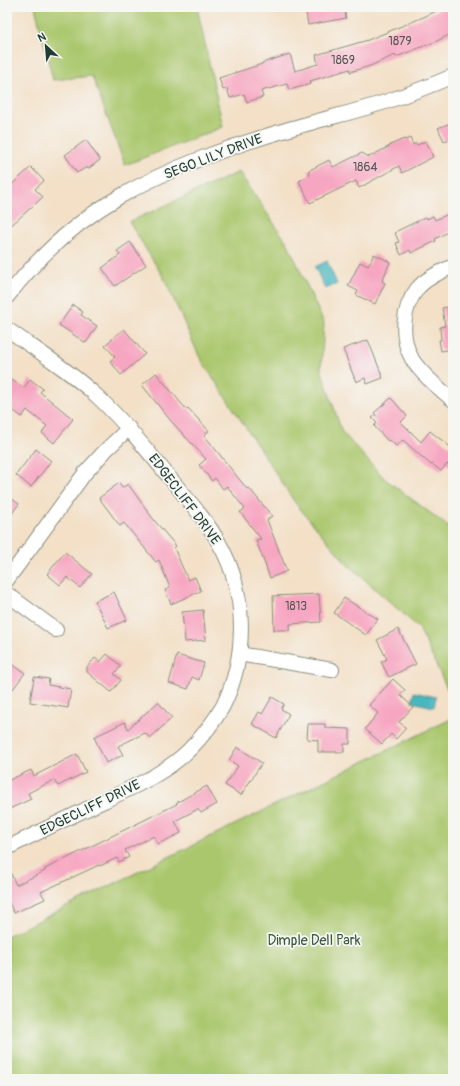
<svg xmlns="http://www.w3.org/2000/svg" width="460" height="1086" font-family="Pangolin,sans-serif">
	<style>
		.green { fill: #aac76d; stroke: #648250 }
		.water { fill: #48b7c0; stroke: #347a7a }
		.building { fill: #f7a6c1 }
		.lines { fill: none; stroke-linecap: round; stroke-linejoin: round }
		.minor-casing { stroke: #898e7e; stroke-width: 16 }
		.minor { stroke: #fff; stroke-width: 14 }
		.labels { text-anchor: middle; stroke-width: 3.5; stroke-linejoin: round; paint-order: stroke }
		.number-label { font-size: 12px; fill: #555757 }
		.street-label { font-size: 14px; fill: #1f3d34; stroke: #f6f6f2 }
		.park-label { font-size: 14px; fill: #3b593f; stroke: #f6f6f2 }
	</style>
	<rect width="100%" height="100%" fill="#f6f6f2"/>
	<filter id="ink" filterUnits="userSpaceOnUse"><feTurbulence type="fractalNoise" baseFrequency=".025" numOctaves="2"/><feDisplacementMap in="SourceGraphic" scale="8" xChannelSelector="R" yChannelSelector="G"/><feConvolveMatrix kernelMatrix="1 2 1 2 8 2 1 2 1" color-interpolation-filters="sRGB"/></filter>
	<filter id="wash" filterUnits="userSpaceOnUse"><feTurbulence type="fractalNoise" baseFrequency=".012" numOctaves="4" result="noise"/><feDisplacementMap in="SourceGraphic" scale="16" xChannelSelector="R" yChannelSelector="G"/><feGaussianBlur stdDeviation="0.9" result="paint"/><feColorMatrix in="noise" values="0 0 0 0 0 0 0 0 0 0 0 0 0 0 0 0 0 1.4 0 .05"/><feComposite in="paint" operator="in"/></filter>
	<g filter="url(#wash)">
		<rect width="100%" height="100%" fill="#f3e0c7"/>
		<!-- green -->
		<path class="green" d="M35,7H197L223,127L125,165L92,76L53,80Z
			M239,172L288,244L324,323L321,369L342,432L385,479L453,530V697H451L419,628L347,564L296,504L200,358L164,278L129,222Z
			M453,718V1079H7V936Z"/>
		<!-- water -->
		<path class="water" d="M327,261L337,284L325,289L315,267Z
			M414,692L436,697L434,707L412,702Z"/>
		<g id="blocks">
			<!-- building -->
			<path class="building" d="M305,7H344L346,18L308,25Z
				M444,7H453V33L437,41L396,57L395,55L370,66L350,72V69L310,81L311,84L289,90L287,84L261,91L263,97L247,102L244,94L230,98L227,88L223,90L219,78L262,64V63L290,54L295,71L318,64L316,55L368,40L426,16Z
				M453,122V138L444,141L438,128Z
				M410,138L413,145L416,143L417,145L426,141L433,157L402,173L399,166L359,188L356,181L310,203L299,181L310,175L308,171L329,160L333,167L362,153L369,157L390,146V145L404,139L405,140Z
				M86,140L100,160L88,169L87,167L77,173L65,155Z
				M31,167L44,181L35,189L43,197L7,229V189Z
				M453,212V229L435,239L436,241L411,253L410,250L401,255L396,243L399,242L395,233L397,232V231L426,217L427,219L433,216L435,220Z
				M130,242L146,265L115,286L102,268L120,255L117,251Z
				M374,254L390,262L382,281L385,283L375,304L356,295L358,291L348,286L360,262L368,266Z
				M73,305L83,312L81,315L97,326L86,343L59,325Z
				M453,306V349L441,351L439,340H441L440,327L445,326L442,308Z
				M124,329L145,354L121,375L110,361L115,357L105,345Z
				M368,340L383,378L367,384L365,378L356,382L343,349Z
				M156,373L186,409L188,408L209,431L204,435L247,489L249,488L272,516L267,520L287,571L270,578L256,540L261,539L240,512L245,509L227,486L223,489L215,478L212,481L199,465L206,459L171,421L142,385Z
				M30,379L43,389L40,392L73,419L54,443L42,433L47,426L27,410L22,417L7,406V387L12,380L24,388Z
				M391,398L407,416L401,422L421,442L430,431L453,449V468L447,464L441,471L432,464L431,465L403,440L396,446L390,440L388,441L374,426L377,423L372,418L376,415L374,413Z
				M36,449L51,461L31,487L16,475Z
				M119,483L122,488L128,484L154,520L176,546L174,548L188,580L195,577L201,591L171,604L165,590L170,588L159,560L156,562L124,523L120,526L99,498Z
				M7,495L19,504L7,520Z
				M65,552L92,574L80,588L67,577L60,585L47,574Z
				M114,592L127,620L108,628L95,601Z
				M319,594L321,622L290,624V630H274L273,596Z
				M344,598L378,619L366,635L334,613Z
				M203,610L206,640L185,642L182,612Z
				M398,629L416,664L389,677L381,662L387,659L377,640Z
				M107,654L121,666L114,674L121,680L111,692L87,672V667L95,658L100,662Z
				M177,655L204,663L199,680L192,677L188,689L169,683Z
				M7,661L25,673L13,689L7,685Z
				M34,677L49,679L48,685L71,689L68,708L30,702Z
				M393,679L405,690L400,695L413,707L399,722L406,728L396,739L391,734L382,744L365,729L378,713L369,705Z
				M272,697L284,704L281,709L289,714L276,738L252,724L259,712L262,714Z
				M158,702L172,718L150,738L145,733L118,746L123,755L106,763L94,737L125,722L128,729Z
				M308,724H325V728L350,729V744H344V752H318V740L307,739Z
				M237,747L262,763L241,795L225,785L238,766L229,760Z
				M77,754L86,772L58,786L54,780L28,793L31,799L7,810V781L31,770L34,776Z
				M207,786L217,804L201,813L198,809L175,821L181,833L158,844L154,836L125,850L129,857L119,862L117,858L100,866L99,865L41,892L45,899L14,913L7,899V865L16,885L45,871V869L177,804L176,803Z"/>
		</g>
	</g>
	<g filter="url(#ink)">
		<use href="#blocks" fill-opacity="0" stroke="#898e7e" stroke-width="1"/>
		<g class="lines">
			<defs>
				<path id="minor" d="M453,266C441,272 426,278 417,289C402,309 400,337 412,359C421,374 440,389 453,400
					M7,297C37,258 76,222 119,197C171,167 229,147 286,130C318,120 351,113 382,103C406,95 430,86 453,76
					M7,329C38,351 71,372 99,398C125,423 147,450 170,478C187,499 206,519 219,543C247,592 248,655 223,706C214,722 202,737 189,750C166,773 133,787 104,801C71,816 39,832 7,848
					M7,580L85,473L106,450L129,428
					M7,594L56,630
					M239,654L332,670"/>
			</defs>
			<!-- minor casing -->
			<use href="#minor" class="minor-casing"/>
			<!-- minor -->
			<use href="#minor" class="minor"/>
		</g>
	</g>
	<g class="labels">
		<!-- number labels -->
		<g class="number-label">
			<text x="400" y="45">1879</text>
			<text x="343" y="64">1869</text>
			<text x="365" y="171">1864</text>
			<text x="296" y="610">1813</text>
		</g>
		<!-- street labels -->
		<g class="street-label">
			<text transform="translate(213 156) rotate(-21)" y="5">SEGO LILY DRIVE</text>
			<text transform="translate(185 499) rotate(53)" y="5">EDGECLIFF DRIVE</text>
			<text transform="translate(90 807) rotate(-26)" y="5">EDGECLIFF DRIVE</text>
		</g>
		<!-- park labels -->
		<g class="park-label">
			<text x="314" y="945">Dimple Dell Park</text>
		</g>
	</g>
	<!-- margin -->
	<rect width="460" height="1086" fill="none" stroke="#f6f6f2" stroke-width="24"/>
	<!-- north arrow -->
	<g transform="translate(46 46) rotate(334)" stroke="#f6f6f2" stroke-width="3" paint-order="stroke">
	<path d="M0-3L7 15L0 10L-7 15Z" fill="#1f3d34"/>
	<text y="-6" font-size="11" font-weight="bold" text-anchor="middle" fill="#1f3d34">N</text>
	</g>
</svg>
